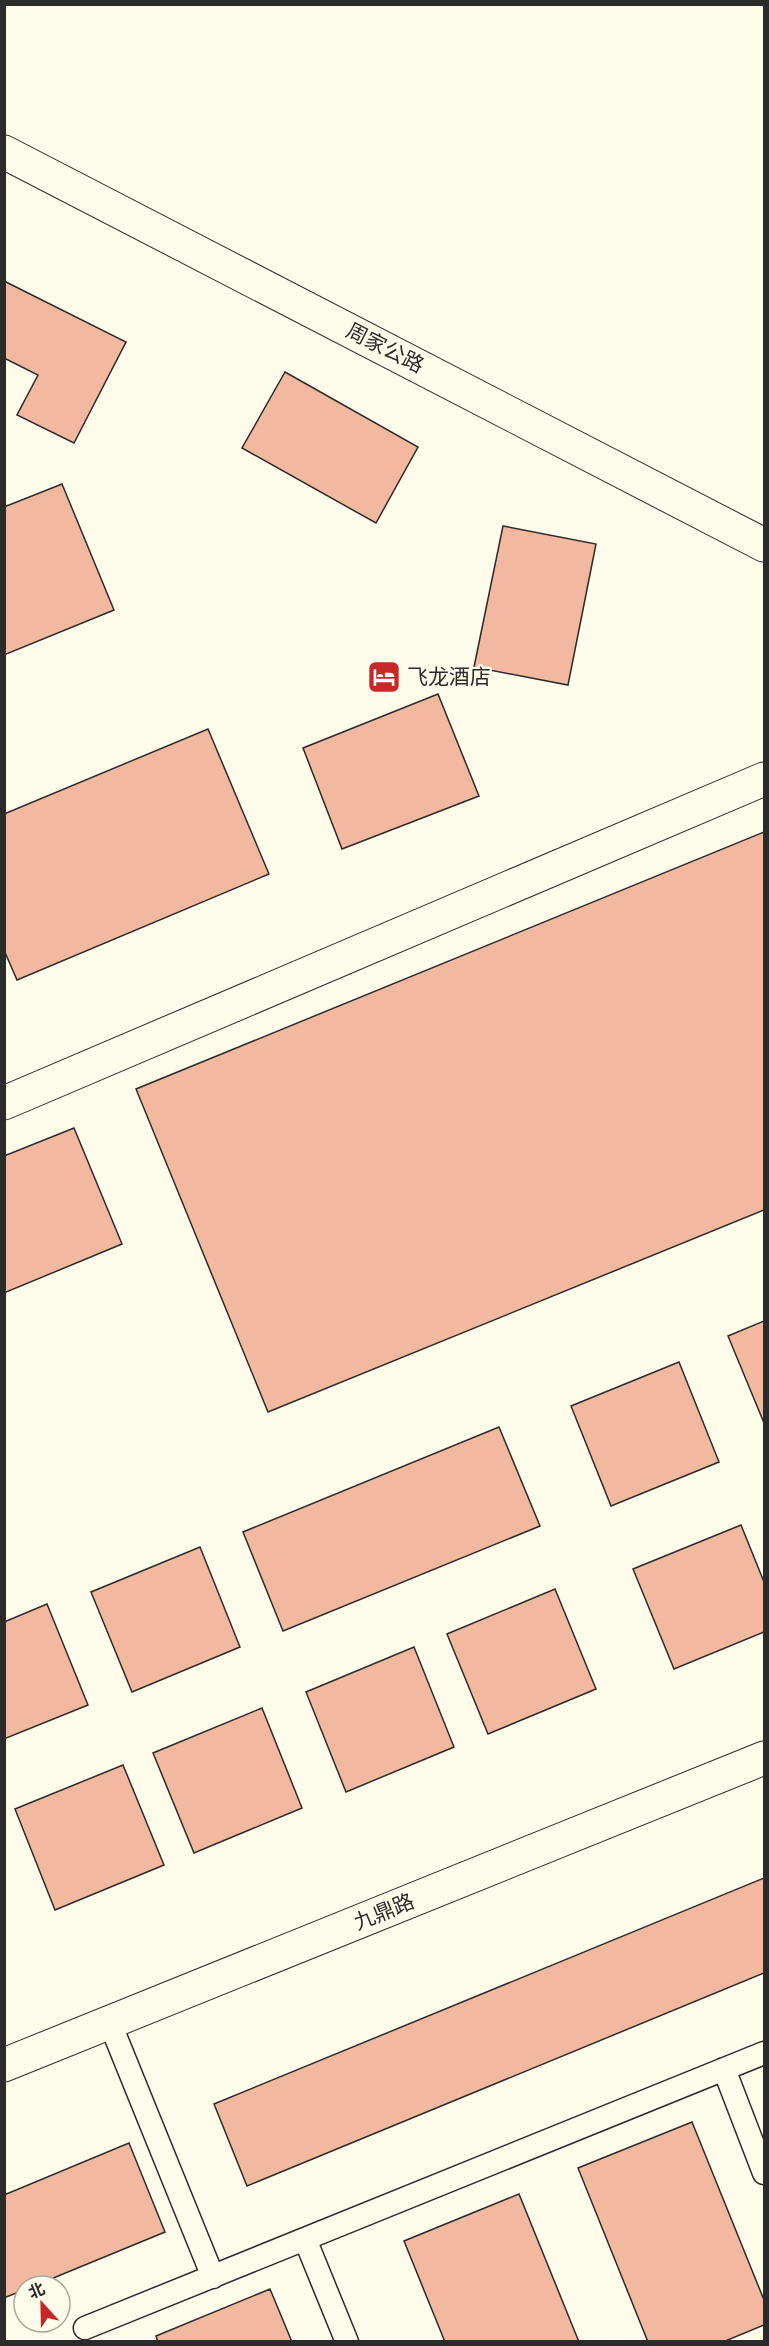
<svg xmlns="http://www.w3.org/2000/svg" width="769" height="2346" font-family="Raleway,'Noto Sans SC',sans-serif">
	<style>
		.building { fill: #f2b8a0; stroke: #2b2b2b; stroke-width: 1.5 }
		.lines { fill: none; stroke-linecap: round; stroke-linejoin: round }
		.lane-casing { stroke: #2b2b2b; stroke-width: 25 }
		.street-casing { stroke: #2b2b2b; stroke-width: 35 }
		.secondary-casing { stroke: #2b2b2b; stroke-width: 35 }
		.lane { stroke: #fdfbea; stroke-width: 22 }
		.street { stroke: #fdfbea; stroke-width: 33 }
		.secondary { stroke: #fdfbea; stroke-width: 33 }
		.labels { text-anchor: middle; stroke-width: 4.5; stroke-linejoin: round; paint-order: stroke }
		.street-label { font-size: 21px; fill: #2b2b2b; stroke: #fdfbea }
		.poi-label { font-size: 21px; fill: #2b2b2b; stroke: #fdfbea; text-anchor: start }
	</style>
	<rect width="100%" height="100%" fill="#fdfbea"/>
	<!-- building -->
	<path class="building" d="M4,281L126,342L74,443L17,415L38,375L4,358Z
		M285,372L418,447L376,523L242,448Z
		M62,484L114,610L4,655V507Z
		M503,526L596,544L568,685L474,667Z
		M438,694L479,796L342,849L303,748Z
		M208,729L269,874L17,980L4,950V814Z
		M764,832V1210L268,1412L136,1089Z
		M74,1128L122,1244L4,1293V1156Z
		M764,1321V1423L728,1336Z
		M679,1362L719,1462L611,1506L571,1406Z
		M499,1427L540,1526L283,1631L243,1532Z
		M741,1525L764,1582V1632L674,1669L633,1569Z
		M200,1547L240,1647L132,1692L91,1592Z
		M555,1589L596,1689L488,1734L447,1634Z
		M47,1604L88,1705L4,1739V1622Z
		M414,1647L454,1747L346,1792L306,1692Z
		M262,1708L302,1808L194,1853L153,1753Z
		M123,1765L164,1865L55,1910L15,1809Z
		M764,1878V1973L247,2186L214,2104Z
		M692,2122L764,2300V2325L723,2342H648L578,2168Z
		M129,2143L165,2232L34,2286H24V2290L4,2298V2195Z
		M519,2194L579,2342H445L404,2241Z
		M270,2289L292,2342H158L156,2336Z"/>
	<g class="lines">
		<defs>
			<path id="lane" d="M110,2023L213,2277
				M724,2069L764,2173
				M305,2239L347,2342
				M85,2328L764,2053"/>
			<path id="street" d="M4,152L764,545
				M4,1103L764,779"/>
			<path id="secondary" d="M4,2065L764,1758"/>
		</defs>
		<!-- lane casing -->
		<use href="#lane" class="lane-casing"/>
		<!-- street casing -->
		<use href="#street" class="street-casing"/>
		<!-- secondary casing -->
		<use href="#secondary" class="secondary-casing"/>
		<!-- lane -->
		<use href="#lane" class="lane"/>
		<!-- street -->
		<use href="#street" class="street"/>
		<!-- secondary -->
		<use href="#secondary" class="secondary"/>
	</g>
	<!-- icons -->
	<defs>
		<symbol id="hotel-square" viewBox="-11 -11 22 22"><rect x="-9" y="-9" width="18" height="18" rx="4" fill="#c62828" stroke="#fdfbea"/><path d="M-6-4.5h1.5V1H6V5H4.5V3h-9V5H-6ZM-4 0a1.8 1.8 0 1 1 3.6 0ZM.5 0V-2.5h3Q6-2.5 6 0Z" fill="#fff"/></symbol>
	</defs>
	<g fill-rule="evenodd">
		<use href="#hotel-square" x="365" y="658" width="38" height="38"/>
	</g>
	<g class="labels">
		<!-- street labels -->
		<g class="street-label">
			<text transform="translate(385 348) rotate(27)" y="7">周家公路</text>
			<text transform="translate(384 1912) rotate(-22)" y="7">九鼎路</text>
		</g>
		<!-- poi labels -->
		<g class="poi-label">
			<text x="407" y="684">飞龙酒店</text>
		</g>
	</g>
	<!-- border -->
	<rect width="769" height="2346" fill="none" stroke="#2b2b2b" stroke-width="12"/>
	<!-- north arrow -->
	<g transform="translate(42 2304) rotate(338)"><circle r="28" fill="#fdfbea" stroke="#a9a89e" stroke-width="1.5"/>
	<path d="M0-4.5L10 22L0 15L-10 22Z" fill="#c62828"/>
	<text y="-9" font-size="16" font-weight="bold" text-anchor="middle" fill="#2b2b2b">北</text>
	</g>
</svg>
